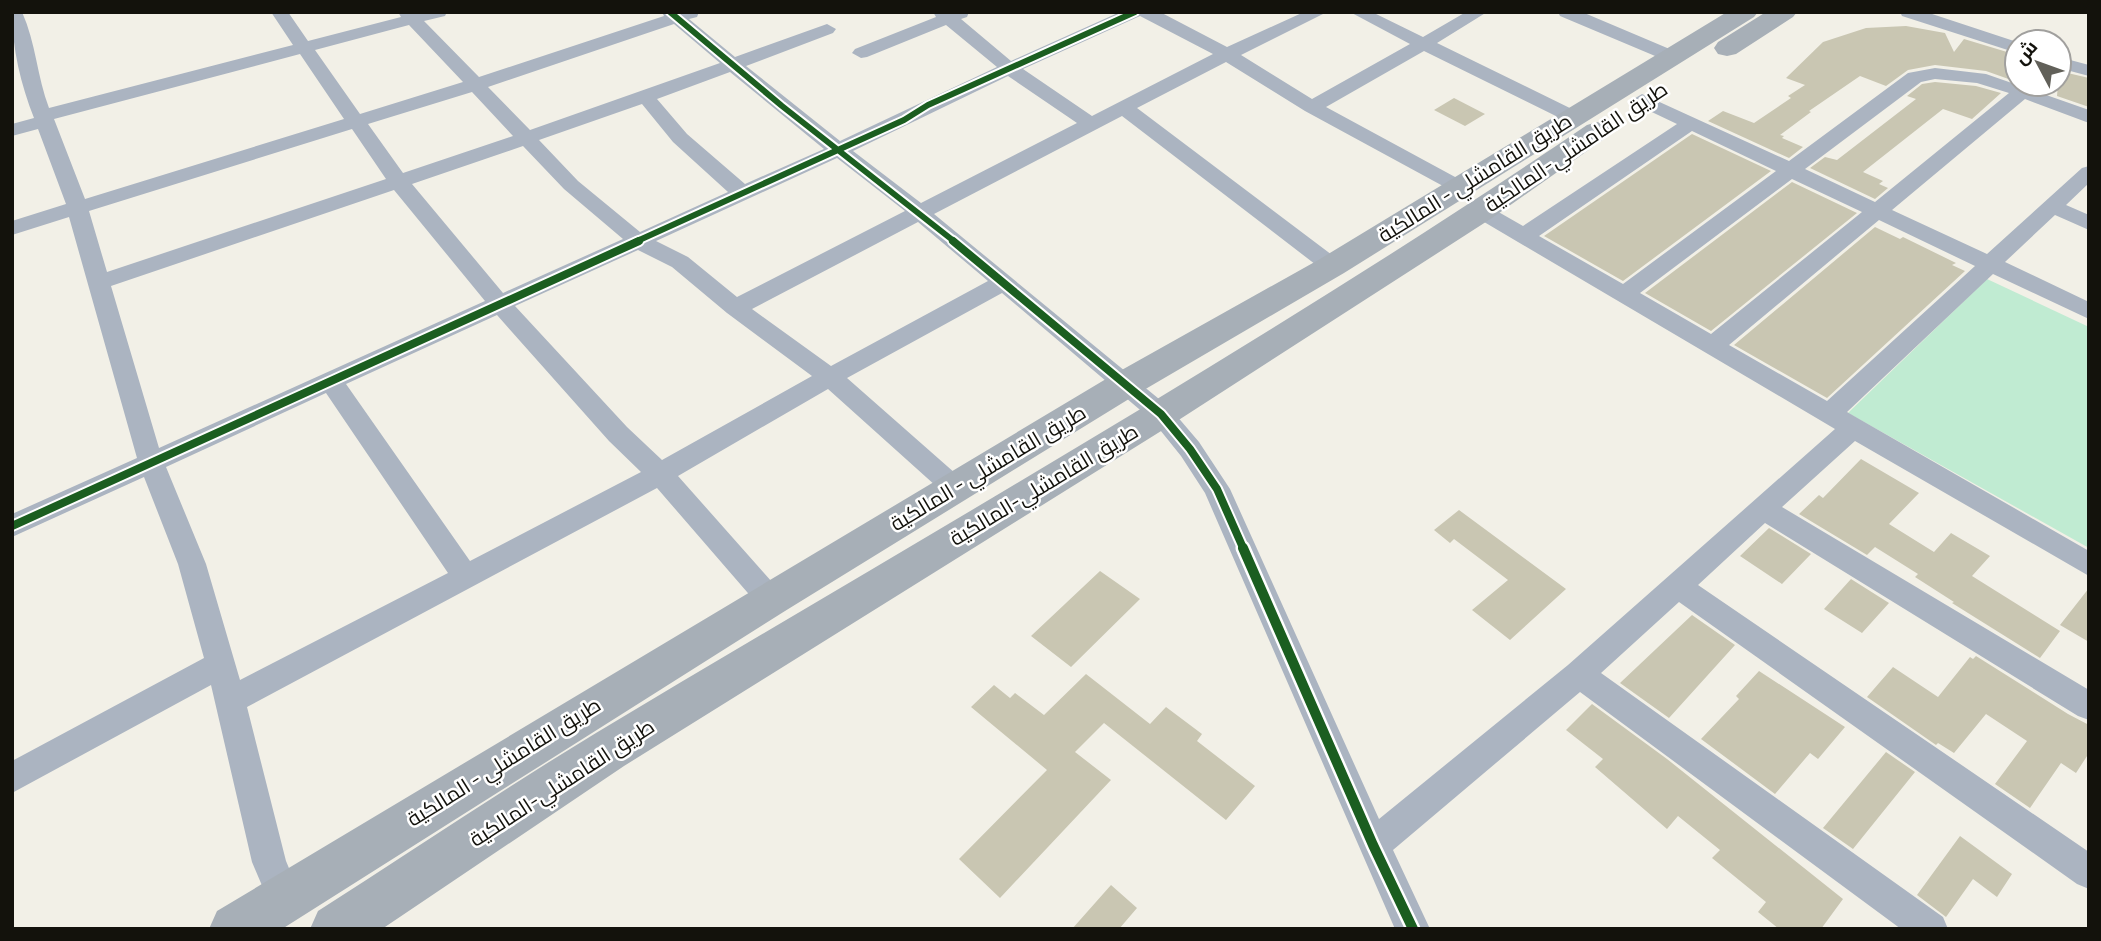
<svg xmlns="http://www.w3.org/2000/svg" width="2101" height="941" font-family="Manrope,Cairo,sans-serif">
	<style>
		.green { fill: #c0ebd2 }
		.building { fill: #c9c6b2 }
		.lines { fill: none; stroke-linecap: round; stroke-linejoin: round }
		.street { fill: #abb4c1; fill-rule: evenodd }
		.highway { fill: #a7afb7; fill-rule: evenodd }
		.cycleway-far2-casing { stroke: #fff; stroke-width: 10 }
		.cycleway-far1-casing { stroke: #fff; stroke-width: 12 }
		.cycleway-casing { stroke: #fff; stroke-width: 15 }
		.cycleway-far2 { stroke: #1b5e20; stroke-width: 6 }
		.cycleway-far1 { stroke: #1b5e20; stroke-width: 8 }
		.cycleway { stroke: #1b5e20; stroke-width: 10 }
		.labels { text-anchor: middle; stroke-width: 5; stroke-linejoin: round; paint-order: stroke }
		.street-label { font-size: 21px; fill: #13120c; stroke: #fff }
	</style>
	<rect width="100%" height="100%" fill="#f2f0e7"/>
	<!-- green -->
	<path class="green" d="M1987,279L2089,327V548L1848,413Z"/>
	<!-- building -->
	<path class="building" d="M1906,26L1945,33L1954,52L1964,39L2017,55V82L1986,71L1935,65L1908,70L1886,86L1860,76L1809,111L1811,112L1780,135L1784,136L1782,138L1803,147L1789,158L1708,121L1723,111L1754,123L1791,98L1788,96L1805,85L1786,78L1823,42L1866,28Z
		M2059,71L2089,78V107L2057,96Z
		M1935,82L1976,86L2001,93L1972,119L1943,109L1863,172L1883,181L1879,184L1888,188L1875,199L1810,168L1825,157L1837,160L1916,99L1907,96L1922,84Z
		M1454,98L1485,114L1465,126L1434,110Z
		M1692,134L1771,171L1623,281L1544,236Z
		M1792,182L1857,213L1711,331L1645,293Z
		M1875,227L1900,239L1903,237L1956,263L1952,265L1965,271L1827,398L1734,345Z
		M1861,459L1919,493L1889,524L1934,552L1951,533L1990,556L1972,576L2060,631L2040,658L1952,603L1954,602L1915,577L1918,574L1875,547L1867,555L1799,514L1819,495L1823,498Z
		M1459,510L1566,589L1510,640L1472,610L1508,580L1454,539L1450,543L1434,530Z
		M1769,528L1811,554L1782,584L1740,556Z
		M1100,571L1140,599L1071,667L1031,636Z
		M1851,579L1889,603L1862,633L1824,609Z
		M2089,588V642L2060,625Z
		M1692,615L1735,645L1669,718L1620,683Z
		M1976,656L2068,714L2089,725V753L2076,773L2061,763L2030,808L1995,784L2027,741L1986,714L1954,753L1938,743L1936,745L1867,697L1893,667L1938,697L1970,657L1973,659Z
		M1759,671L1845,727L1818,759L1810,753L1775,794L1701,739L1739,699L1736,696Z
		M1086,674L1150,724L1166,707L1202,734L1197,741L1255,786L1226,820L1104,723L1075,752L1111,780L1000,898L959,859L1047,770L971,707L994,685L1010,698L1015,693L1044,715Z
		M1592,704L1667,759L1843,899L1821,929H1779L1758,912L1766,902L1712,858L1720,850L1678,816L1667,829L1595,767L1603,759L1566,730Z
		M1886,752L1915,772L1853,849L1823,828Z
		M1960,836L2012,874L1997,897L1973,879L1946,917L1917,895Z
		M1111,885L1137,908L1119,929H1072Z"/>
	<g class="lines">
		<!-- street -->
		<path class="street" d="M12,12H22C36,43 37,77 49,108L293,45L271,12H288L308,41L401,17L398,12H447L445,16L424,21L479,77L664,16L662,12H699L697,17L689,19L735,57L827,24L836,29L833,33L746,66L840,141L997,67L946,25L867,57L861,58L852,53L855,49L936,17L933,12H969L967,17L961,19L1011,61L1120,12H1160L1227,47L1304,12H1327L1241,55L1312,99L1410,44L1350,12H1372L1423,37L1466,12H1487L1437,43L1580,113L1583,117L1580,121H1566L1424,51L1326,107L1468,184L1471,188L1468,192H1454L1305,111L1226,62L1137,108L1340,261L1343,266L1340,271H1324L1122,116L934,214L1170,408L1199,442L1230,489L1379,819L1568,665L1835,429L1474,216L1470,211L1474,206H1488L1523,226L1677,124L1635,104L1632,100L1642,94L1789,161L1908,73L1935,68L1986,74L2089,110V123L2025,99L1892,210L1987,254L2082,168L2089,166V183L2066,205L2089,215V230L2055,215L2005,262L2089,302V319L1993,274L1847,412L2089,551V576L1855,441L1782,507L2089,690V720L2078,716L1765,523L1698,585L2089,852V889L2077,884L1679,602L1601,673L1943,917L1948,929H1901L1580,692L1393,850L1430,929H1395L1205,493L1181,456L1152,420L1002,293L847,378L964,481L968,488L964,495L955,498L946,495L828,389L678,476L780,591L784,599L780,607L770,611L760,607L657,488L247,707L286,861L301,897L296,909L284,914L272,909L252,862L211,685L12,793V761L204,658L178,564L144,477L12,537V514L137,458L69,217L12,235V221L66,204L38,129L12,136V124L34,118C21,85 12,48 12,12ZM1140,16L1213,54L1092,116L1023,69ZM674,24L720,63L530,130L488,87ZM409,25L463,82L360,114L315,50ZM300,54L344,119L85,199L54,119ZM730,72L824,149L745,184L687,134L657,99ZM1008,76L1077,123L921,203L853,151ZM1935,79L1977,83L2009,93L1875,202L1805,169L1921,82ZM472,92L513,136L403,173L368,124ZM642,104L673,142L728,192L640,232L578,181L539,140ZM352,129L386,179L107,272L89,211ZM1692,131L1776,171L1623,284L1539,236ZM523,146L564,189L623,239L503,293L412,184ZM837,158L905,211L737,297L688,257L656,241ZM1792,179L1862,212L1711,334L1640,293ZM394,190L485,301L159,448L111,286ZM1879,220L1975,266L1827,401L1729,345ZM918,222L988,281L831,366L752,309ZM638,250L672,267L727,313L812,376L662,460L627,427L515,306ZM497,315L609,441L641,472L470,561L346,384ZM326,393L448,573L240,680L206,564L166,467Z
			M1558,12H1582L1679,53L1682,57L1679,61H1667L1560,16Z
			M1900,12H1926L2017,42V53L1902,16Z
			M2059,57L2089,65V76L2059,68Z"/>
		<!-- highway -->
		<path class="highway" d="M1727,12H1758L1754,17L1344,273L1137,394L785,611L282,929H209L217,911L1111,376L1320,259Z
			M1766,12H1797L1793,17L1736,54L1727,56L1718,54L1714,48L1718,42Z
			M1597,122L1607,125L1611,131L1607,137L1492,218L1174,423L624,766L382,929H310L318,911C410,852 502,790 596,733C928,534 1266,343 1587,125Z"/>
		<defs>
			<path id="cycleway-far2" d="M670,12L782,106L955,242
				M635,242L904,120L928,105L1135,12"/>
			<path id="cycleway-far1" d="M953,241L1161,414L1190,449L1217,489L1244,550
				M12,526L639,241"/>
			<path id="cycleway" d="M1243,548L1373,845L1413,929"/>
		</defs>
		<!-- cycleway-far2 casing -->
		<use href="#cycleway-far2" class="cycleway-far2-casing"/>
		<!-- cycleway-far1 casing -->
		<use href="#cycleway-far1" class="cycleway-far1-casing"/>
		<!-- cycleway casing -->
		<use href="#cycleway" class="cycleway-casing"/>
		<!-- cycleway-far2 -->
		<use href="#cycleway-far2" class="cycleway-far2"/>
		<!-- cycleway-far1 -->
		<use href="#cycleway-far1" class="cycleway-far1"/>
		<!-- cycleway -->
		<use href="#cycleway" class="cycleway"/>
	</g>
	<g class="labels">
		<!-- street labels -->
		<g class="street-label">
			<text transform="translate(1576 147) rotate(-34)" y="7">طريق القامشلي-المالكية</text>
			<text transform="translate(1475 178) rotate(-32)" y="7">طريق القامشلي - المالكية</text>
			<text transform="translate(988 468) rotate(-31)" y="7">طريق القامشلي - المالكية</text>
			<text transform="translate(1044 485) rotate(-31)" y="7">طريق القامشلي-المالكية</text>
			<text transform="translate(504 762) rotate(-32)" y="7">طريق القامشلي - المالكية</text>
			<text transform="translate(562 783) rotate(-33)" y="7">طريق القامشلي-المالكية</text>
		</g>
	</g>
	<!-- border -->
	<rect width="2101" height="941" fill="none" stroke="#13120c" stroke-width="28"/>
	<!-- north arrow -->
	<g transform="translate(2038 63) rotate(311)"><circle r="33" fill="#ffffff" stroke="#a1a09e" stroke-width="2"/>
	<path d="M0-5L12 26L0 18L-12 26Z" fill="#616059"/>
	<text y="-10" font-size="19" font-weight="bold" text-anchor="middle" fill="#13120c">ش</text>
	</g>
</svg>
